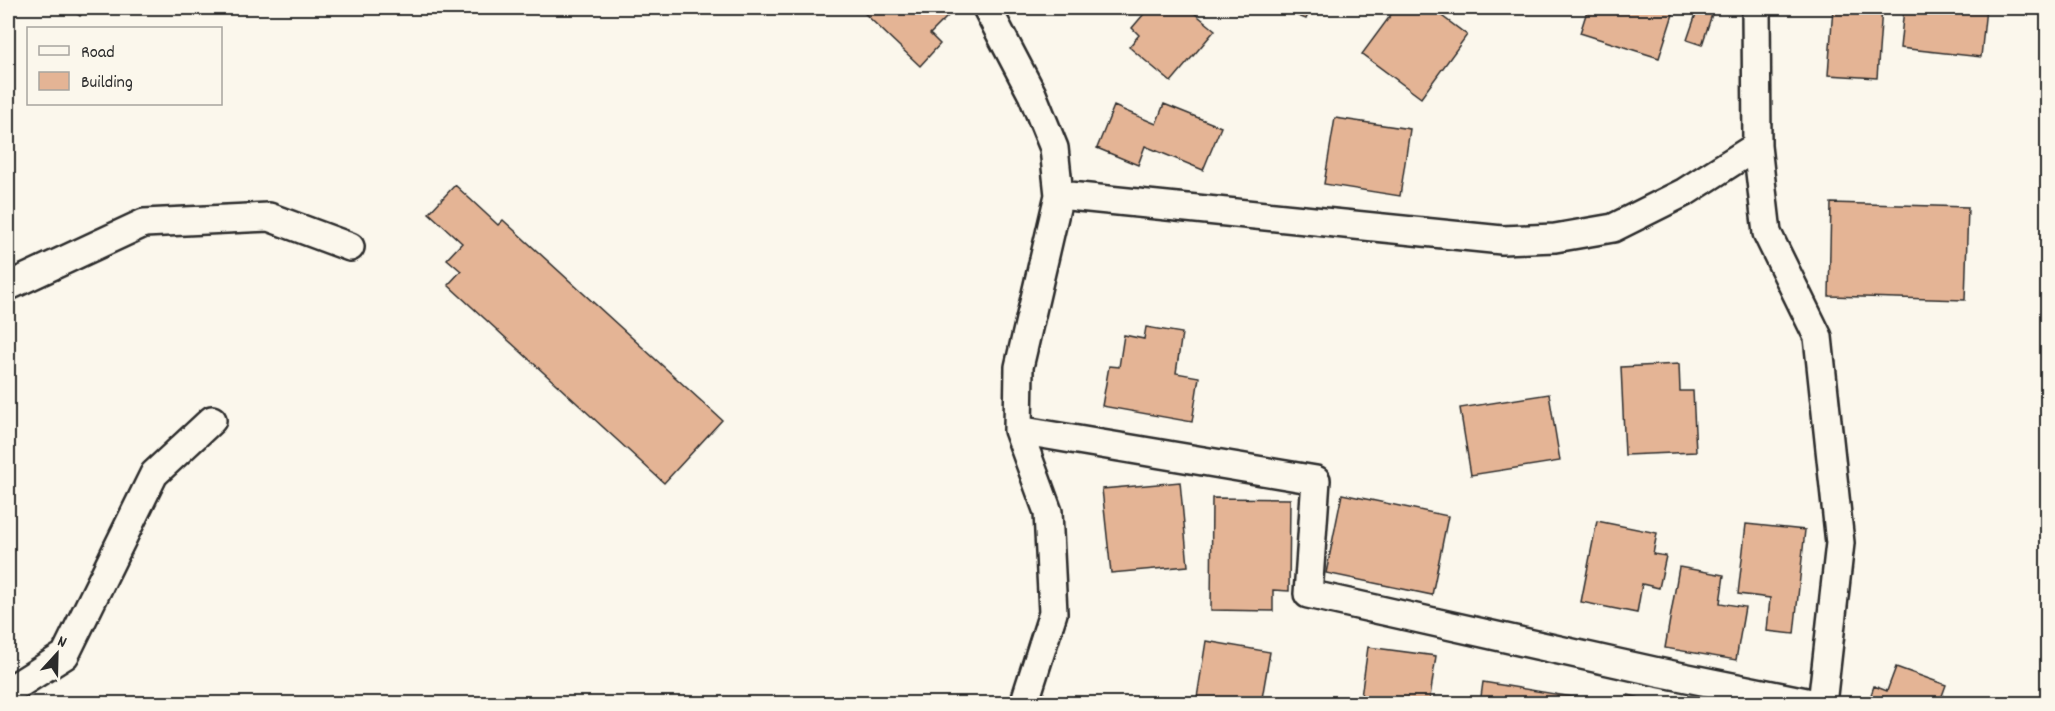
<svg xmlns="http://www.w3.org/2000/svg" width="2055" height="711" font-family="Dekko,sans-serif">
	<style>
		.building { fill: #e4b495; stroke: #2b2b2b; stroke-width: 1.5 }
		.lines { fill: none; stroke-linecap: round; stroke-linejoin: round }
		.street-casing { stroke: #2b2b2b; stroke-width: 32 }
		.street { stroke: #fbf7ec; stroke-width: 27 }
	</style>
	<rect width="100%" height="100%" fill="#fbf7ec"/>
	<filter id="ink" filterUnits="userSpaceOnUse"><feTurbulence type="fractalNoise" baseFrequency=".0167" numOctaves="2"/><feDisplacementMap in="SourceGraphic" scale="12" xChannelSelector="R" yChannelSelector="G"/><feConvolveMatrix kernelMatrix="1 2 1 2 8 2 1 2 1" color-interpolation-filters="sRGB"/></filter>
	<g filter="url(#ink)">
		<!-- building -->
		<path class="building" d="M69,8H87L80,16Z
			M859,8H956L930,34L940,44L920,66Z
			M1149,8H1188L1215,30L1171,82L1129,47L1139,35L1132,28Z
			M1278,8H1311L1306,19Z
			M1396,8H1431L1467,35L1421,98L1362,54Z
			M1588,8H1675L1659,58L1580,33Z
			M1698,8H1714L1702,45L1687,40Z
			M1833,8H1882L1877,78L1828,75Z
			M1904,8H1986L1981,57L1900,48Z
			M1164,104L1221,127L1203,170L1145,146L1138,165L1097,148L1114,106L1156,124Z
			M1335,118L1410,129L1400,196L1324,184Z
			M455,185L498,225L503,220L722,420L664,483L448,285L461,271L447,259L462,243L429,213Z
			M1831,203L1968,207L1965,300L1829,296Z
			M1146,327L1182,333L1176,373L1199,377L1192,422L1102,406L1109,366L1119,367L1124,335L1144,339Z
			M1679,364L1680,391H1693L1696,452L1625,455L1621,367Z
			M1549,394L1560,461L1471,475L1460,408Z
			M1180,482L1188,566L1111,573L1102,489Z
			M1342,494L1448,516L1432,595L1326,573Z
			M1212,498L1290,499L1289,591L1273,590V611L1211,610Z
			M1597,521L1657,533L1653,554L1666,556L1659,588L1642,584L1637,613L1581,602Z
			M1746,524L1805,530L1794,634L1767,631L1770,598L1738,594Z
			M1679,567L1724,575L1720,603L1745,607L1736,660L1665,648Z
			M1206,641L1270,652L1261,704H1196Z
			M1368,647L1436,656L1429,704H1360Z
			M1896,667L1946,685L1939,704H1868L1874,686L1887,691Z
			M1483,682L1573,697L1572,704H1480Z
			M1628,695L1665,704H1626Z"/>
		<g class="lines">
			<defs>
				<path id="street" d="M987,8L1032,94L1054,148L1059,195L1019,367L1018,430L1048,512L1053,613L1024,704
					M1756,8L1757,146L1767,233L1818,337L1840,543L1822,704
					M1059,195L1502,240L1555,238L1613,228L1685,192L1757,146
					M8,283L11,285L144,223L269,217L350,247
					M1018,430L1316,480L1308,594L1658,672L1816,704
					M8,691L65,655L154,474L212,420"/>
			</defs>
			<!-- street casing -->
			<use href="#street" class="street-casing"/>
			<!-- street -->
			<use href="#street" class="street"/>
		</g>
	</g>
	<!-- margin -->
	<rect width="2055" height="711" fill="none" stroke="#fbf7ec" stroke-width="30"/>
	<rect x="15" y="15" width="2025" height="681" fill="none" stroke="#2b2b2b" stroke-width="2" filter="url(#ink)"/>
	<!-- legend -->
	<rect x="27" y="27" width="195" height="78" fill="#fbf7ec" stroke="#a8a59f" stroke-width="1.5"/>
	<rect x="39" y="46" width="30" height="9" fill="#fbf7ec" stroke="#a8a59f" stroke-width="1.5"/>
	<text x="81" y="57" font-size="18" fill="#2b2b2b">Road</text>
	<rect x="39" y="72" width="30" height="18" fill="#e4b495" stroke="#a8a59f" stroke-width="1.5"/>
	<text x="81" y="87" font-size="18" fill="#2b2b2b">Building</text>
	<!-- north arrow -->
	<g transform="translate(57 654) rotate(22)" stroke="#fbf7ec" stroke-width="4.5" paint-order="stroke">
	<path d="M0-4.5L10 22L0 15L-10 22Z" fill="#2b2b2b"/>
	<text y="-9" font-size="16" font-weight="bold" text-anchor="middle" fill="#2b2b2b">N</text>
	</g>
</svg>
